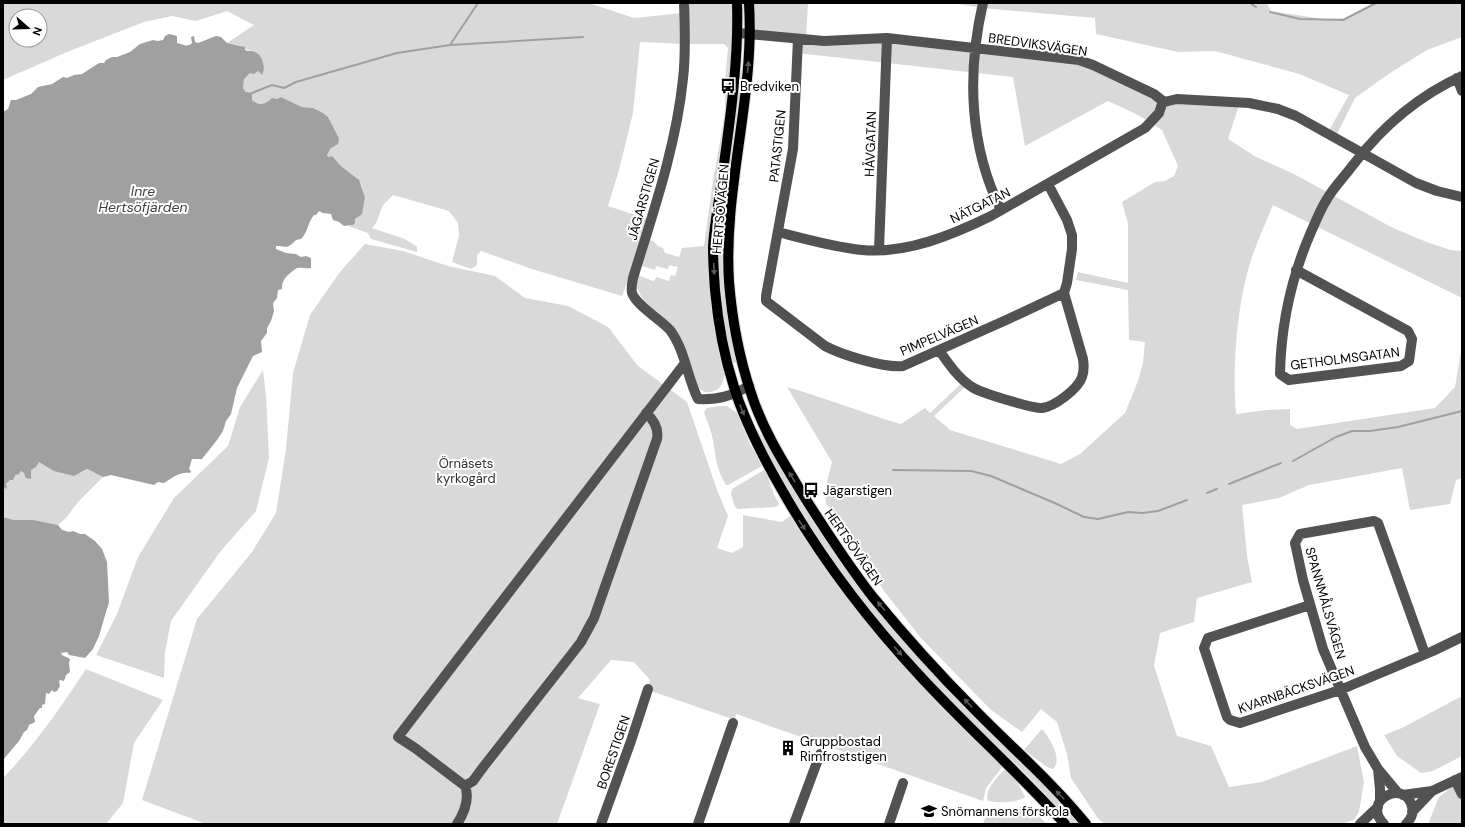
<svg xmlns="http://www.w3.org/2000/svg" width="1465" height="827" font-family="'DM Sans',sans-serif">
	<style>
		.green { fill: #d9d9d9; fill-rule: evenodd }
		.water { fill: #a0a0a0 }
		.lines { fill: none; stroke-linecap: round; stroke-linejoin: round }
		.stream { stroke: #a0a0a0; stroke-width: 2 }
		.major-casing { stroke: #dbdbdb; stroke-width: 12 }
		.minor { stroke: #525252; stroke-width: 10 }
		.major { stroke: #000; stroke-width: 10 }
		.oneway { fill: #595959 }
		.labels { text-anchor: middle; stroke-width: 4; stroke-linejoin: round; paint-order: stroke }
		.street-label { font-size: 13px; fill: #000; stroke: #fff }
		.poi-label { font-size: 13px; fill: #000; stroke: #fff; text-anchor: start }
		.park-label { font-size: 13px; fill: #303030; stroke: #fff }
		.water-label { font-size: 14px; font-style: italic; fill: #414141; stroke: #fff }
	</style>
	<rect width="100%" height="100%" fill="#fff"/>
	<!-- green -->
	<path class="green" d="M3,3H589L634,18L683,13V3H735L738,33L710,221C707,263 710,303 718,344C720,358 730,377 719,388C714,392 705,395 700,389C692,381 693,368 686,359C676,343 665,327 654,311C649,305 642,300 639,292C636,286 636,281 638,275L653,281L655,280L656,277L669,281L671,275L675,276L678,267L669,265L668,269L656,266L655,270L642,266L650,240L654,242L658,246L663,248L665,253L679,257L682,248L704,246L714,173L715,171L725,112V80L728,48L724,44H685L640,42L633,113L619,170L608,206L650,220L622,296L535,270L481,251L477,255V265L471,269L452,262L459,236L458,223L449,211L393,195L383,205L376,223L372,228L405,239L417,247V252L371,239L368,233L348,226L353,225L355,219L362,211L365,197L361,184L355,177L341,166L332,156L328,157L327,155L331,148L339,138L328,117L313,108L302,107L281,97L264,105L259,104L252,100L249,94L243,88V79L250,73L258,71L262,75L252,51C246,51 244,47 239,45C235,44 231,44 227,43L254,25L227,11L196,21L172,16L144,22L67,52L3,80ZM16,16H40V40H16Z
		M749,3H808L806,39L887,40L1084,62L1158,98L1240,102L1228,139L1256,157L1292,173L1393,228L1429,243L1451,250L1462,251V298L1273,205C1266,222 1258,239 1252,257C1237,302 1232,366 1236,414L1266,410L1290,409V425L1297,429L1435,408L1455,387L1462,346V478L1456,480L1450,504L1410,510L1402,468L1309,485L1279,498L1242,505L1247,556L1252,582L1197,598L1194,622L1160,633L1154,666L1177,736L1211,746L1229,787L1262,782L1357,746L1364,782L1359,812L1354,820L1341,824H1104L1097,817L1071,778L1067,754L1057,722L1041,709L1022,732L991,710L921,638L884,591L826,503L825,489L832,462L787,387C826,398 863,413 901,424L925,408L930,413L965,380L968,384L934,416L950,430L1061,464L1080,454L1125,413L1138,381L1143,363L1145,342L1129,340L1128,290L1076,280L1078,272L1128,283V224L1122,202L1155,182L1165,181L1174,176L1178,166L1162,130L1138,115L1108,101L1025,146L1013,77L797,53L798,39L750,33Z
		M954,3H1267L1271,11L1323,19L1347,18L1377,3H1462V37L1427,50L1390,73L1355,98L1335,138L1327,134L1349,95L1299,74L1215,51L1178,52L1096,34L1095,18L982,8Z
		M741,71L744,72L728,193L737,362L732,364C720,325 716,269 719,228C720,213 723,198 725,183C731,146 737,109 741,71Z
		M365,244L403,251L448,266L495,276L525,298L568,306L608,327L638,366L687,402L717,490L728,516L717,548L732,553L743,547V515L782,522L795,512L880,629L1006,762L986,788L983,801L736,714L735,720L648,690L650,680L634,662L611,660L578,698L600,704L557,824H206L142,800L197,619L252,552L276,513L286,449L293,373L310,315L340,272Z
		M263,370L266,396L269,458L256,511L220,552L171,621L165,652L164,678L96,655L117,614L138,557L174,498L228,446L240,407Z
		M719,406H727L737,413L749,442L762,466L728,485H726C716,469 716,457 713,440C711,430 707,421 704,412L707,408Z
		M758,430L800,499L825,539L878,610L934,675L971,714L1042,783L1080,824H1072C1056,807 1041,789 1025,773C993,742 960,712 930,680C861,606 801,522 756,432Z
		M39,462L81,473L87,469L103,477L78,502L66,518L58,525L34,520H14L3,517V487L6,488L7,487L5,484L21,470L24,473C31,470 35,468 39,462Z
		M764,470C771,480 771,493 779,503L778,506L774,507L738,509L735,507L731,495L732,489Z
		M86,669L163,700L134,743L123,803L106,824H3V778C35,745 61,707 86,669Z
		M1462,696V756L1433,771L1421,773L1397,756L1384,735L1402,728Z
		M1041,730H1043C1050,739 1063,759 1053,769L1047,767L1024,750Z
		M1005,770H1006L1016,780L1025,797L1024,798C1013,803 1000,803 988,801C984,791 997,776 1005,770Z
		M1462,779V824H1428L1439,797Z
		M1027,805L1047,824H983C989,806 997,812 1011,810C1017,809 1022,806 1027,805Z"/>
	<!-- water -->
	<path class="water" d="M169,34L177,36V43C183,44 187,48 192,43L191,37L194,36L195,42L198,43L216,36L221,37L227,43L245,47V50C249,52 251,50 255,52C263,56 266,68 262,75L258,71L254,74L250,73L244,79L243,88L246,92L252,93V100C260,106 265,105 272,98L277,99L281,97L302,107L313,108L323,113L328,117L339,138L338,144L331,148L327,155L328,157L332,156L341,166L359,180L365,197L362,214L355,219V223L353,225L344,226L339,222L333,220L331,214L323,213L319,211L316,215H314C308,222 308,232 301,239L296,240C286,250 288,246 276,246V249L286,253L296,254L301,257L306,256L311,258V268C306,269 301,267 297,268C290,273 281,279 282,289L278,290L277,298L273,303L274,311L271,321L267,328V333L261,341L262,352L253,356L237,388L231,414L226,421L223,431L217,440L202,459H192L189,469L191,471L190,473C181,471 171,478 164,483L158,482L154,485L111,475L103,477L87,469L74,476L54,471L39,462L36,467L31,470V479L26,478L24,473L21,471L18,475L16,474L13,480H10L6,484L7,487L6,489L3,487V112L8,109L11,100H16L31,94L38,87L52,84L63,77L67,78L74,75L82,74L99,63H104L106,60L112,57H117L130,52L140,44L153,40L158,41L163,40L165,36Z
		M3,517L14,520H34L58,525L62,530L69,532L73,531L80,534H85L95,541L102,549L107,562L109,602L99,636L93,649L85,658L69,655L67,652L61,653L62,655L70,659L69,663L70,672L66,675L64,681L60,680L59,681L60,686L57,691L54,692L52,690L49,694L46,693L45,704L42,705V708H40L34,716L35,722L29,725L27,730L24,732L19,741L3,760Z"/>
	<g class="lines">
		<!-- stream -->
		<path class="stream" d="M1250,3L1256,7
			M1270,12L1300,19L1343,20L1376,3
			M450,45L478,3
			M252,93L272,85L284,88L296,82L397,53L450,45L583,37
			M1293,461L1336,437L1352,431H1370L1398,427L1462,411
			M893,470L971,471L991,476L1057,504L1084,517L1098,519L1128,512L1142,513L1158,511L1187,500
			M1229,484L1281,463
			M1207,493L1217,489"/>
		<defs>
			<path id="major" d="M737,3C739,64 729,126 721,186C718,207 714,227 713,247C713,261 714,276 715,290C718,323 724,356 734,387C745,423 763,457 782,490C820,557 867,619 920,676C967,727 1019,773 1065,824
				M749,3C755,97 723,188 729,282C732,319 739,357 751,393C763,431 785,465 805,498C826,531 848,565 872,596C904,635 938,673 974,709C1011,747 1052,782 1086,824"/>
		</defs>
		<!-- major casing -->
		<use href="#major" class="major-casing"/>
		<!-- minor -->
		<path class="minor" d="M684,3C685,28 686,54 683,79C676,147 653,213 633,278C632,283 631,288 632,293C636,305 661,320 670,330C685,350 687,377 698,399C719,400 731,396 749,386
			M983,3C967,72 969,146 1001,210
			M738,33L824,41L887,38L1079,60L1093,65L1154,94L1164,102L1177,99L1249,103L1278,109L1296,116L1416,183L1437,191L1462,197
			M798,39L793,149L766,296V301L825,346C842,355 884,368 903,366L1004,321L1064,293L1067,283L1072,249V235L1067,220L1048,184
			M1457,78L1462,91
			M778,232C805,239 833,247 862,250C907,254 952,235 991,216L1145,128L1159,113L1163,101
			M879,250L887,38
			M1296,270L1408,331L1412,339L1409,361L1401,366L1289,380L1280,374C1281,324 1291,278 1311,232C1316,221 1320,210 1327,199C1334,187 1344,177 1353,165C1382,127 1418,96 1462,76
			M939,350C948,363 958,378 972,387C981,393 1031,408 1042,408C1054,407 1078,389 1082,377C1084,372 1084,366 1083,359L1064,293
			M1310,605L1208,638L1204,648L1227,717L1230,720L1240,723L1340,690L1433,651L1462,637
			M1378,769L1380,789V801
			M1455,780L1462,794
			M465,786L415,748L398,737L685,363
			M1398,793L1378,769L1365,747L1323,649L1303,580L1295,543L1300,534L1374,521L1378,523L1425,654
			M1403,795L1432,791L1462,777
			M1412,812L1432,791
			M457,824C464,813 470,799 465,786L473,781L484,766L571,655L581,642L594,618L657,439C659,428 654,420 646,413
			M601,824L631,741L648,689
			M698,824L733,723
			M794,824L820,754
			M889,824L903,783
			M1360,824L1378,807
			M1384,824C1360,800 1406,778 1412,807C1414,814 1410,820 1406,824"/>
		<!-- major -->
		<use href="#major" class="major"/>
	</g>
	<!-- one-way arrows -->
	<defs><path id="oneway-solid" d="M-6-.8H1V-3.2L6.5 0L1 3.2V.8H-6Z"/></defs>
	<g class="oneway">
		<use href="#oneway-solid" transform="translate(748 67) rotate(-85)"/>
		<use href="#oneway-solid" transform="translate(714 269) rotate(88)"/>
		<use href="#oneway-solid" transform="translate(742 410) rotate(68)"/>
		<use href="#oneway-solid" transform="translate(792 477) rotate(-122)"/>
		<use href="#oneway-solid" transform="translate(802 525) rotate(56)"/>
		<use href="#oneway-solid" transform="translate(881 606) rotate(-130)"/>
		<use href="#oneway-solid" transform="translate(898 651) rotate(49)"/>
		<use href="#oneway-solid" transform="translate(968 703) rotate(-133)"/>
		<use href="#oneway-solid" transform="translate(1060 795) rotate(-134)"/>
	</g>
	<!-- icons -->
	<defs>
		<symbol id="bus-bare" viewBox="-9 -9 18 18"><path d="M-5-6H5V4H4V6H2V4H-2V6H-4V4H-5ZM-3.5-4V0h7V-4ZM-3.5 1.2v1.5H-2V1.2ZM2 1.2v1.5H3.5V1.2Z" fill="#000" stroke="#fff" stroke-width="2.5" paint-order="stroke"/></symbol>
		<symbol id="building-bare" viewBox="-9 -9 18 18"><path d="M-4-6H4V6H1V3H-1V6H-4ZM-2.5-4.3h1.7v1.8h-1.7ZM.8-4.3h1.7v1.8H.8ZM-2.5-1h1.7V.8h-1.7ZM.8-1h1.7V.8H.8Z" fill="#000" stroke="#fff" stroke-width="2.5" paint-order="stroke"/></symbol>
		<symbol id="school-bare" viewBox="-9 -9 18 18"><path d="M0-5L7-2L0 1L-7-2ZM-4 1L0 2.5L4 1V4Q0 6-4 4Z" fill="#000" stroke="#fff" stroke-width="2.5" paint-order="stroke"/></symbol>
	</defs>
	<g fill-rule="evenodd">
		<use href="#bus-bare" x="717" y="75" width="22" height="22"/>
		<use href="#bus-bare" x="800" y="479" width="22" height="22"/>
		<use href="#building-bare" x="777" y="737" width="22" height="22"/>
		<use href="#school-bare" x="918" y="800" width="22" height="22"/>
	</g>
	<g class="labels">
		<!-- street labels -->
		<g class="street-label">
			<text transform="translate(1038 44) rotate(8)" y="5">BREDVIKSVÄGEN</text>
			<text transform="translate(870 144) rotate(-88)" y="5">HÅVGATAN</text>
			<text transform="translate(777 146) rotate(-84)" y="5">PATASTIGEN</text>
			<text transform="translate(643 199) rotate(-74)" y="5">JÄGARSTIGEN</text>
			<text transform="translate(980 205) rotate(-26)" y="5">NÄTGATAN</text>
			<text transform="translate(720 209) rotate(-85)" y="5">HERTSÖVÄGEN</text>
			<text transform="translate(939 335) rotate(-23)" y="5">PIMPELVÄGEN</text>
			<text transform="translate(1345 358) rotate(-7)" y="5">GETHOLMSGATAN</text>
			<text transform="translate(854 547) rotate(55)" y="5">HERTSÖVÄGEN</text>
			<text transform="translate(1326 603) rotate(74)" y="5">SPANNMÅLSVÄGEN</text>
			<text transform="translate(1296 689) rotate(-19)" y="5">KVARNBÄCKSVÄGEN</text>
			<text transform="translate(613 752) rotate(-71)" y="5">BORESTIGEN</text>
		</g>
		<!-- poi labels -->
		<g class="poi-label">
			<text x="740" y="91">Bredviken</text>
			<text x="823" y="495">Jägarstigen</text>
			<text x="800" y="746">Gruppbostad<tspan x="800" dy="15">Rimfroststigen</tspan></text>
			<text x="941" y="816">Snömannens förskola</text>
		</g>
		<!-- park labels -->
		<g class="park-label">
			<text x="466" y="468">Örnäsets<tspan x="466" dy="15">kyrkogård</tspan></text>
		</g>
		<!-- water labels -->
		<g class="water-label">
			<text x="143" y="196">Inre<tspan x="143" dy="16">Hertsöfjärden</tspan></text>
		</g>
	</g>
	<!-- border -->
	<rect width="1465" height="827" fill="none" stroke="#000000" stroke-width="8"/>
	<!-- north arrow -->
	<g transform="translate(28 28) rotate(110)"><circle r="19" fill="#ffffff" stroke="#999999"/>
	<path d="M0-3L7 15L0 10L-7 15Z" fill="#000000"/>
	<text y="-6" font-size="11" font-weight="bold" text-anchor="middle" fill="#000000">N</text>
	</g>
</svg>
